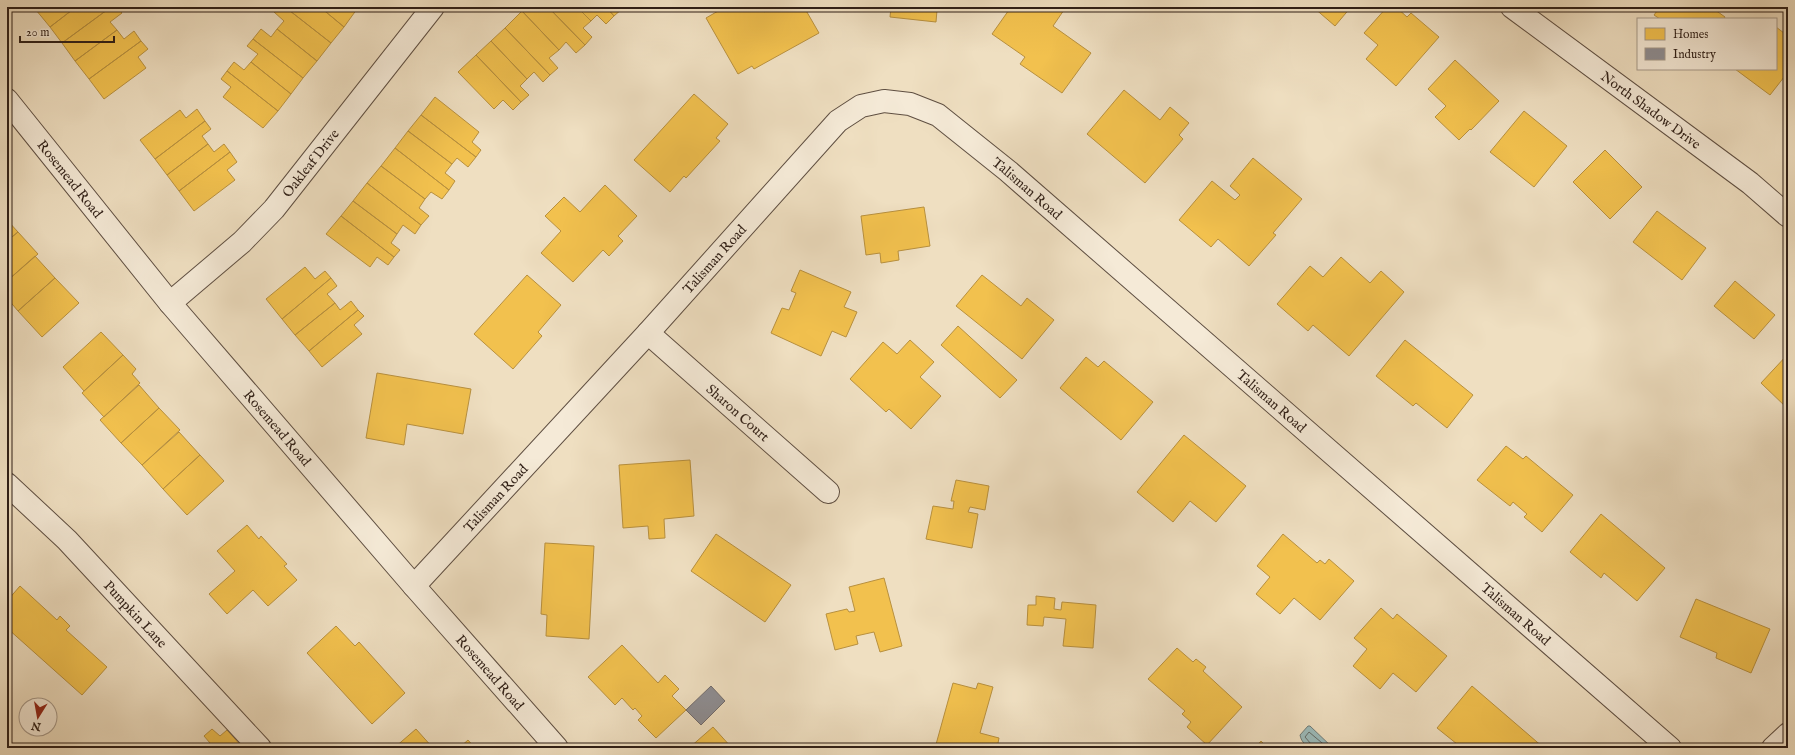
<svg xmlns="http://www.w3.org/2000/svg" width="1795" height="755" font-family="'IM FELL English',serif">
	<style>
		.water { fill: #9cbbba; stroke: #707d79 }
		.homes { fill: #f2c14e; stroke: #b8903e }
		.industry { fill: #8d8d92; stroke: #716c6d }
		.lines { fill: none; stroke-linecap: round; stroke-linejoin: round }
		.shore { stroke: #666d68; stroke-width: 1 }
		.minor-casing { stroke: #5f4f42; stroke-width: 24 }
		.minor { stroke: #f5ead7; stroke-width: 22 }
		.labels { text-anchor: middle; stroke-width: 4; stroke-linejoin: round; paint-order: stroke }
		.street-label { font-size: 14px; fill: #2f1f17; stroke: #f5ead7 }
	</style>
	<rect width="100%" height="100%" fill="#efdfc1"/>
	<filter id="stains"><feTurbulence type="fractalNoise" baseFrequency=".005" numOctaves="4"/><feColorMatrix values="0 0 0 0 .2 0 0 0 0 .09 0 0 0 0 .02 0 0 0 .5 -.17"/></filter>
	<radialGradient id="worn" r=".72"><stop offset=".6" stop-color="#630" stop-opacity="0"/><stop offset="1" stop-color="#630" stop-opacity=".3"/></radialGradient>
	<!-- water -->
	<path class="water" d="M1308,726H1310L1333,748C1321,748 1303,751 1300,735Z"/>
	<!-- homes -->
	<path class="homes" d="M40,7H76L50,27L36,10Z
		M76,7H111L62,43L50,27Z
		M111,7H117L122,13L110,22L117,30L75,61L62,43Z
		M278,7H285L331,43L317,61L277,29L284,21L274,12Z
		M285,7H320L344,27L331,43Z
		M320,7H354L357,9L344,27Z
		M527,7H548L585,45L576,53L566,42L559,50L522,11Z
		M548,7H577L591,21L583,28L592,37L585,45Z
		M577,7H606L614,16L606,24L597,15L591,21Z
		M606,7H621L623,8L614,16Z
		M725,7H761L764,12L772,7H804L819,33L754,69L752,66L738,74L706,18Z
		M891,7H950L949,11L937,10L936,22L890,17Z
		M1011,7H1027L1030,9L1031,7H1066L1053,26L1091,53L1062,93L1020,64L1025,57L992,34Z
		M1313,7H1351L1335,26Z
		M1387,7H1396L1407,17L1411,13L1439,37L1396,86L1366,59L1378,45L1364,33Z
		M1660,7H1711L1725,17L1724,19H1660L1654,15Z
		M522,11L559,50L549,58L558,68L550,75L505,28Z
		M1776,27L1788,36V72L1770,95L1735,69H1776Z
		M505,28L550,75L543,82L534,72L527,79L491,41Z
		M261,29L271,37L277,29L317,61L303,78L253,39Z
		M117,30L124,39L134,31L141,41L89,79L75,61Z
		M253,39L303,78L291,94L251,62L258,54L247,46Z
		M141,41L148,49L138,57L146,68L104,99L89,79Z
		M491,41L527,79L520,86L529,95L521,102L476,55Z
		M476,55L521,102L513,110L503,100L494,109L458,72Z
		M1455,60L1499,101L1471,130L1470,129L1459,140L1435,117L1446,106L1428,89Z
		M234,62L244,70L251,62L291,94L278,111L227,71Z
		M227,71L278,111L263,128L223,97L231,87L221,79Z
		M1124,90L1160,120L1170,107L1189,123L1179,135L1183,139L1145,183L1087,134Z
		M694,94L728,124L716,138L720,141L686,178L684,176L670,192L634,160Z
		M435,97L479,132L472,142L481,150L476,157L421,115Z
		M197,109L205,121L155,159L140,140L180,110L186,118Z
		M1524,111L1567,146L1534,187L1490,152Z
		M421,115L476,157L468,167L457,158L452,164L408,131Z
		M205,121L211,129L202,136L208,144L167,175L155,159Z
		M408,131L452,164L445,173L455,181L449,190L395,148Z
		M208,144L214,152L224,144L230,152L179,191L167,175Z
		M395,148L449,190L442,199L431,192L425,199L381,166Z
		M1605,150L1642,187L1610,219L1573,182Z
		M230,152L237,162L227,170L235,180L194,211L179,191Z
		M1253,158L1302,199L1273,233L1276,235L1249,266L1218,239L1211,247L1179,220L1212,181L1235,200L1240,195L1230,186Z
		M381,166L425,199L419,208L429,216L421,225L367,183Z
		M367,183L421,225L415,234L403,225L397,234L353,201Z
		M605,185L637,216L618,236L623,241L609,256L603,250L573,282L541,253L561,231L545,216L564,197L580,212Z
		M353,201L397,234L391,243L400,250L394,257L341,216Z
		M924,207L930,246L898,251L899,260L881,263L880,253L866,255L861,216Z
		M1657,211L1706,248L1682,280L1633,242Z
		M341,216L394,257L388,265L377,257L370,267L326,234Z
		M7,220L18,232L7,241Z
		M18,232L38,254L7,281V241Z
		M35,256L55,278L18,311L7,298V281Z
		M1341,257L1370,283L1381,271L1404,292L1349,356L1313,325L1308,331L1277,304L1310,266L1323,277Z
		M305,267L315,279L325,271L331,278L282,319L266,299Z
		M800,270L851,292L844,307L857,312L846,337L832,331L821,356L771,333L782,308L789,310L796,293L791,291Z
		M527,275L561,305L538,332L542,336L513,369L474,334Z
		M982,275L1021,306L1027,298L1054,320L1022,359L956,306Z
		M55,278L79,303L42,337L18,311Z
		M331,278L337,286L327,294L335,303L295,335L282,319Z
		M1735,281L1775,315L1754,339L1714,306Z
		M351,301L358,310L309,351L295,335L335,303L340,310Z
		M358,310L364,316L354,325L362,334L322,367L309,351Z
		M958,326L1017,380L1000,398L941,345Z
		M101,332L123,355L84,391L63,367Z
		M910,340L934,362L920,377L941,396L911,429L889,409L886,412L850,379L883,342L897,354Z
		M1405,340L1473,395L1447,428L1416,403L1413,406L1376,376Z
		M1788,354V409L1761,383Z
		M123,355L136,369L132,374L140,383L104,417L82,393Z
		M1086,357L1098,367L1104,361L1153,402L1121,440L1060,388Z
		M377,373L471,389L463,434L407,424L404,445L366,438Z
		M139,385L159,408L121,443L100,420Z
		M159,408L180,430L142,465L121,443Z
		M179,432L200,455L163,489L142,465Z
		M1184,435L1246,486L1216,522L1190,501L1173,522L1137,492Z
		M1506,446L1523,459L1526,456L1573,495L1542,532L1524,517L1527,514L1513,502L1510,506L1477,480Z
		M200,455L224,481L187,515L163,489Z
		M690,460L694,516L664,519L665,538L649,539L648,526L623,528L619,465Z
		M956,480L989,486L985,510L970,507L968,512L978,514L972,548L926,539L933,506L953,509L954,501H951Z
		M1601,514L1665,568L1637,601L1604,573L1601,578L1570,552Z
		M247,525L259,539L261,536L287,564L284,566L297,580L268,606L253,590L227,614L209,594L235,571L217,551Z
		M716,534L791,585L765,622L691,571Z
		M1283,534L1317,563L1320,560L1325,564L1329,559L1354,581L1320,620L1294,598L1280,614L1256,594L1270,577L1257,566Z
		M545,543L594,546L589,639L546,636L547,615L541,614Z
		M884,578L902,646L880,652L874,632L856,636L858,644L835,650L826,614L847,609L849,612L855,611L849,587Z
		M20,586L57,620L60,616L70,626L66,630L107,667L82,695L7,628V601Z
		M1036,596L1055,598L1054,609L1061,610L1062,602L1096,605L1093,648L1063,646L1066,619L1044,617L1043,626L1027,625L1028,605H1036Z
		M1696,599L1770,629L1751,673L1716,658L1717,653L1680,637Z
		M1381,608L1393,619L1397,614L1447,656L1416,692L1393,673L1380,689L1353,666L1367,649L1354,638Z
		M336,626L355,646L359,642L405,693L372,724L307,653Z
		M622,645L658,683L665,675L679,689L672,696L686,710L656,738L638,720L642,716L635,708L633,710L622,698L615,705L588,677Z
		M1177,648L1193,662L1196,659L1206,667L1203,671L1242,707L1207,745L1187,727L1191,722L1182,714L1185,711L1148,679Z
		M953,683L976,689L978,683L993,687L980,733L999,738L997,748H935Z
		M1472,686L1544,748H1454L1457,744L1437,728Z
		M713,727L732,748H689Z
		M212,729L220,736L227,730L243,748H205L210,743L204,736Z
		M416,729L433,748H394Z
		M468,740L475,748H459Z
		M1261,741L1268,748H1255Z"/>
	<!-- industry -->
	<path class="industry" d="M711,686L725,701L701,725L686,710Z"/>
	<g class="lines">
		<!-- shore -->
		<path class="shore" d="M1311,748V744L1305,737L1309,732L1328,748"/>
		<defs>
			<g id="minor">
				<path id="s1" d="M1512,7L1750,183L1788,216"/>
				<path id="s2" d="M7,100L170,303L414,586L557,748"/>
				<path id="s3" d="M170,303L242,242L274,209L433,7"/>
				<path id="s4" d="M648,333L828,492"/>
				<path id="s5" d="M7,484L67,540L260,748"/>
				<path id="s6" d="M414,586L648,333L838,121L861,106L884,101L910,104L938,115L1008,171L1670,748"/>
				<path d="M1773,748L1788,734"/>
			</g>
		</defs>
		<!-- minor casing -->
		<use href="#minor" class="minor-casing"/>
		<!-- minor -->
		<use href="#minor" class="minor"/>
	</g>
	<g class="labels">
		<!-- street labels -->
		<g class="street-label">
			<text dy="5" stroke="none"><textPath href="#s1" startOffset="173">North Shadow Drive</textPath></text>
			<text dy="5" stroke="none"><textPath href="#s3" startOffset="199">Oakleaf Drive</textPath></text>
			<text dy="5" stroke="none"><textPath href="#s2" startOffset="101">Rosemead Road</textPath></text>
			<text dy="5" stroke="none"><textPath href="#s6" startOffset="852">Talisman Road</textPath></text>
			<text dy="5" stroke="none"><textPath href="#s6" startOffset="444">Talisman Road</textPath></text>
			<text dy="5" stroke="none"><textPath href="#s6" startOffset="1176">Talisman Road</textPath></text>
			<text dy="5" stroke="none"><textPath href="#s4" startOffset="120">Sharon Court</textPath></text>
			<text dy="5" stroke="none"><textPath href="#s2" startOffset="425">Rosemead Road</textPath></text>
			<text dy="5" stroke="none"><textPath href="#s6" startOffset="120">Talisman Road</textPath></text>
			<text dy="5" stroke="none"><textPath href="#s5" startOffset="183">Pumpkin Lane</textPath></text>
			<text dy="5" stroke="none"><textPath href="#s6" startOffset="1500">Talisman Road</textPath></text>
			<text dy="5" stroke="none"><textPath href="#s2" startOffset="749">Rosemead Road</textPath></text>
		</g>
	</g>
	<!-- margin -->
	<rect width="1795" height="755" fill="none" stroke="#efdfc1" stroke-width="24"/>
	<rect x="8" y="8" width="1779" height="739" fill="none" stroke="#2f1f17" stroke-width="2"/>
	<rect x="12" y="12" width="1771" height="731" fill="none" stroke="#2f1f17"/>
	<!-- legend -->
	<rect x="1637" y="18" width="140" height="52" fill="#f5ead7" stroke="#a6998a"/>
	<rect x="1645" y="28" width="20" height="12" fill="#f2c14e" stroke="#a6998a"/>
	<text x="1673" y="38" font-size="12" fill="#2f1f17">Homes</text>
	<rect x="1645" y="48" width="20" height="12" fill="#8d8d92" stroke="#a6998a"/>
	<text x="1673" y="58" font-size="12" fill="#2f1f17">Industry</text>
	<!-- north arrow -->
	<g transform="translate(38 717) rotate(191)"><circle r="19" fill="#f5ead7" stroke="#a6998a"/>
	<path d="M0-3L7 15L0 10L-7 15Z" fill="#8f2418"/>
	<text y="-6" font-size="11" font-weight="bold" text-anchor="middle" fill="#2f1f17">N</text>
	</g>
	<!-- scale -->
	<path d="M20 36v6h94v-6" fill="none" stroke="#2f1f17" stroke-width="2"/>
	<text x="26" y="36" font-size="12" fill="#2f1f17" stroke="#f5ead7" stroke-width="3" paint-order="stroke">20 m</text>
	<rect width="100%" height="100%" filter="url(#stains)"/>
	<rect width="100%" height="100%" fill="url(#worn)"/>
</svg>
